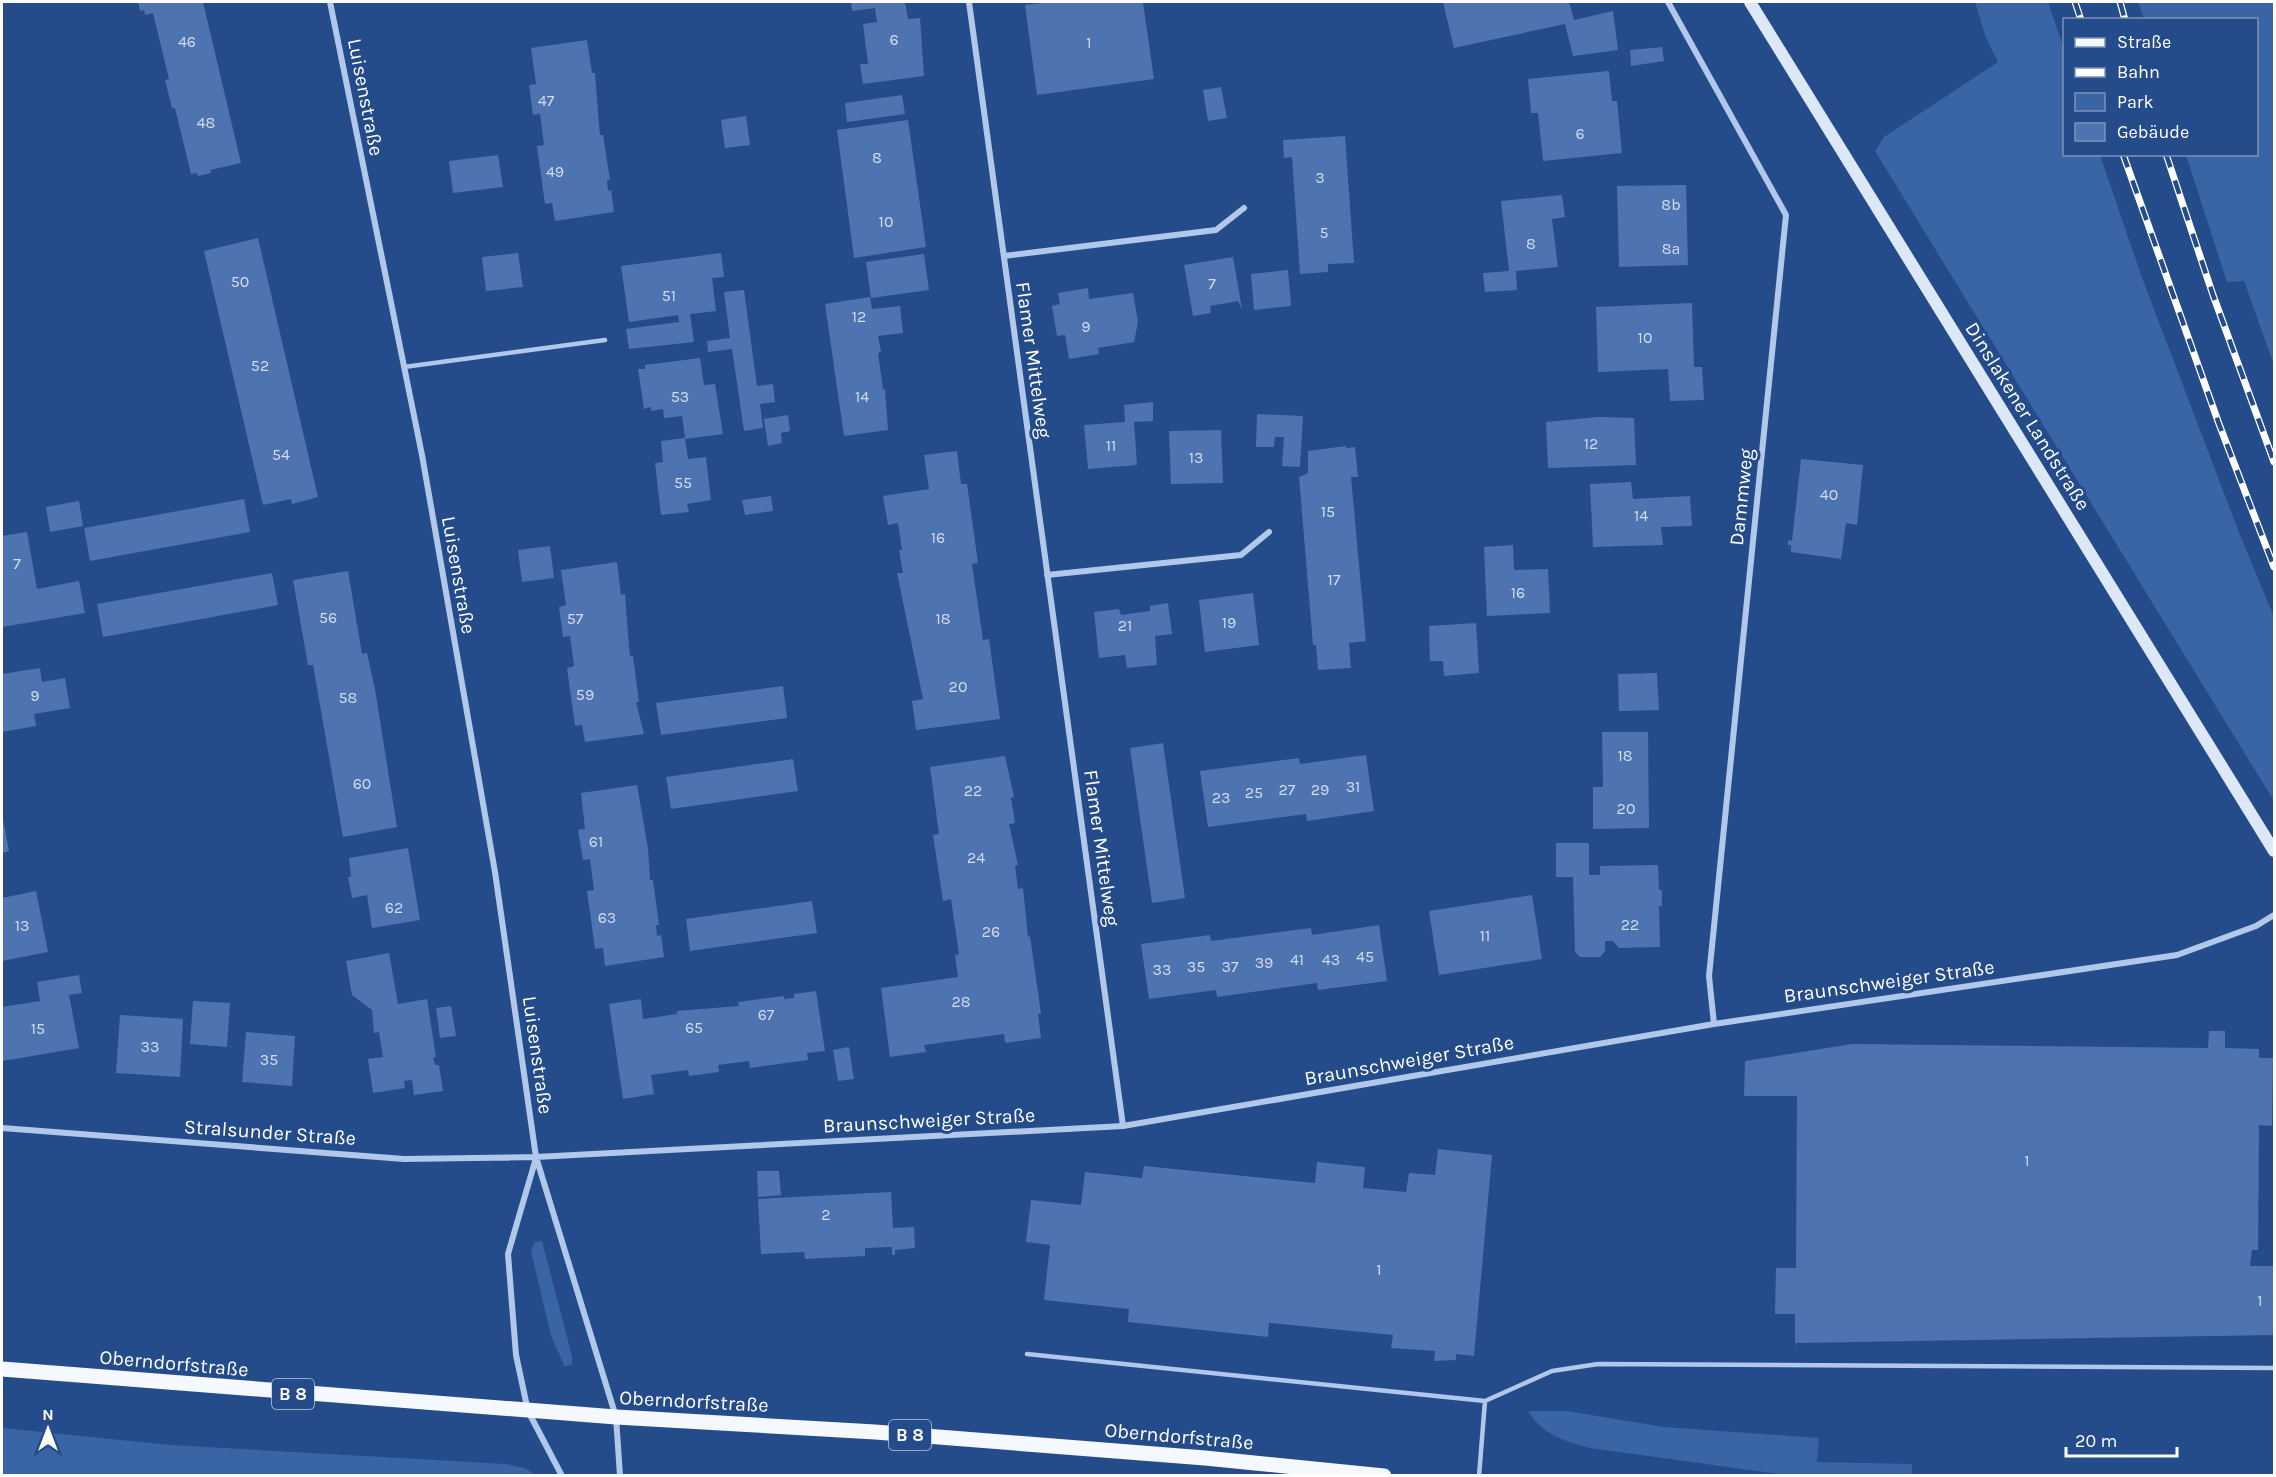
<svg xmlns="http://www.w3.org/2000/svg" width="2276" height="1477" font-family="Karla,sans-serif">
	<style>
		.green { fill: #3964a6 }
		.building { fill: #4d74b1 }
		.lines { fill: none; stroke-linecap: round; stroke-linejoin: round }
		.lane { stroke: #b1c8ea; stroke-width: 4.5 }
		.street { stroke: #b1c8ea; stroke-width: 6 }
		.secondary { stroke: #dce7f8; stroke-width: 12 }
		.primary { stroke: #f5f8fe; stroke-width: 15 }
		.rail-casing { stroke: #fff; stroke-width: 7 }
		.rail { stroke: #244b8a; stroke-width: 4.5; stroke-dasharray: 14; stroke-linecap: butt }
		.labels { text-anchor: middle; stroke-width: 6; stroke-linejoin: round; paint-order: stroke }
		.number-label { font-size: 16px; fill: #d2dcec }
		.shield { fill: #244b8a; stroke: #bdc9dc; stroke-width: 1.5 }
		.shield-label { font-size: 18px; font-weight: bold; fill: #fff }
		.street-label { font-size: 20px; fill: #fff; stroke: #244b8a }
	</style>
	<rect width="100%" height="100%" fill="#244b8a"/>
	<!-- green -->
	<path class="green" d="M1975,2H2048L2064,49V154L2100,155L2141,275L2240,535L2274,617V801L1875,151L1884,137L1998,62L1986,38Z
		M2138,2H2274V365L2244,281L2227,282L2186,155L2256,154V20L2144,19Z
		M542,1241L572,1356V1364L565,1367L551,1336L531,1251L535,1242Z
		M1528,1411H1567L1664,1427L1819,1438L1817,1462L1912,1464V1475H1785L1590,1448C1564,1441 1543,1435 1528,1411Z
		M2,1428L171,1445L505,1464L524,1468L537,1475H2Z"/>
	<!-- building -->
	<path class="building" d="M138,2H203L241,163L210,170L211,173L198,176L197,173L191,174L175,108H172L165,80L169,79L153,13L145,15L144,10L140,11Z
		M851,2H905L908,19L920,18L924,76L863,84L860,64H868L863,24L877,22L875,8L852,11Z
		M1049,2H1143L1154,79L1037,95L1025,5Z
		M1443,2H1569L1574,20L1613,11L1618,50L1573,56L1565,24L1454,48Z
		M587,40L592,73H595L599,124L600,135H603L610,180H607L608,191L611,190L614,212L555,221L552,203L545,204L537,146L544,145L540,114L533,115L529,85L536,84L531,48Z
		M1662,47L1664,61L1631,66L1630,50Z
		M1609,71L1612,101H1617L1622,153L1543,161L1538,113H1531L1528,79Z
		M1221,87L1227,118L1208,121L1203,90Z
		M902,95L905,114L847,122L845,103Z
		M746,116L750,145L725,148L721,120Z
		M908,120L926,247L854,258L837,130Z
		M1345,136L1354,263L1328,264V272L1300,274L1292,157L1284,158L1283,140Z
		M498,155L503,187L453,193L449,161Z
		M1686,185L1688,265L1619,267L1617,186Z
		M1562,195L1565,217L1552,219L1558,267L1516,271L1517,290L1485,292L1483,273L1509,271L1501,201Z
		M258,238L318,497L292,504L291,499L263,505L204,251Z
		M518,253L523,287L486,291L482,257Z
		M721,253L724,277L712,278L716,311L690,314L694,342L629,349L626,329L679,322L678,315L629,322L621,266Z
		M924,254L929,290L871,298L866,262Z
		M1233,257L1242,309L1238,301L1210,306L1211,313L1193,316L1184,265Z
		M1288,270L1291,306L1254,310L1251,274Z
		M1088,288L1089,299L1133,293L1138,322L1134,342L1098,348L1099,354L1069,359L1065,335L1057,336L1052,306L1060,304L1058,293Z
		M744,290L757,386L773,384L775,402L760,404L763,428L744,431L732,349L708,352L707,341L730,338L724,292Z
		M870,297L872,309L900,306L903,333L878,336L881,352L878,353L883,389H885L888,430L844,436L825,304Z
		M1692,303L1694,367H1702L1704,400L1670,401L1668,369L1598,372L1596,307Z
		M700,358L704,385L715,384L723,434L685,439L688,459L706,457L711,500L687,504L689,512L661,515L655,463L663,462L661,441L685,438L682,416L664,418L663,409L651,411V407L644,409L638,369H645V365Z
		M1153,402V421L1134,422L1137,465L1088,469L1084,425L1125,422L1124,405Z
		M1257,414L1303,416L1300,467L1282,466L1284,437H1275L1274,447H1256Z
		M788,415L790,431L781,433L782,443L768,446L764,419Z
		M1598,417L1634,418L1636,465L1548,468L1546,422Z
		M1221,430L1223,483L1171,484L1169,431Z
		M1346,446V448L1355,447L1358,477H1351L1366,641L1349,643L1351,668L1318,670L1316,645H1313L1299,477L1308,473V451Z
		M957,451L961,484H967L978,563L972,564L983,640L989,639L1000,719L916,730L912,701L923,699L897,573H903L899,550H902L898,523L888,525L883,496L929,489L924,455Z
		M1801,459L1863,465L1857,525L1846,523L1841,559L1791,552V545H1788V540L1792,541Z
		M1631,482L1633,499L1690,496L1692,526L1661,527L1663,545L1593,547L1590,484Z
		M771,496L773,511L745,515L742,500Z
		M244,499L250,532L90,561L84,528Z
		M79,501L83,526L50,532L46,507Z
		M27,532L37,589L79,581L85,613L2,627V536Z
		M1513,545L1514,570L1548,569L1550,613L1487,616L1484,547Z
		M550,546L554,578L522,582L518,550Z
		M617,562L621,595L625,594L629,646L630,656H633L639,702H636L644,734L585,742L582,725L575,726L567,668L574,666L570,636L563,637L559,607L566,605L561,570Z
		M348,571L362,654L367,653L375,689L397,827L343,837L313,665H308L293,580Z
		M272,573L278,605L103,637L97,604Z
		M1253,593L1259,645L1205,652L1199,600Z
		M1168,603L1172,634L1155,636L1157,665L1127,668L1125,655L1099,658L1094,612L1119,609L1121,615L1150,611V606Z
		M1476,623L1479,673L1444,676L1443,661H1430L1429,626Z
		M40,668L42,682L65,678L70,708L34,714L36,726L2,732V674Z
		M1657,673L1659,710L1619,711L1618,674Z
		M783,686L787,718L661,735L656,703Z
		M1602,732H1648L1649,828L1593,829V787H1603Z
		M1163,743L1185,898L1152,903L1130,748Z
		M1366,755L1374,811L1307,821L1306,814L1208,827L1200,771L1299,758L1300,764Z
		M1005,756L1014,797L1011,798L1015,823L1009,824L1018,865L1015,866L1018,889L1023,888L1028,937L1030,936L1041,1014H1038L1041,1038L1005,1043L1004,1034L924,1045L926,1052L890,1057L881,988L958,977L955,955L959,954L951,899L943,901L933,835L939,834L930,767Z
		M793,759L798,791L671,809L666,777Z
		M637,785L648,848L650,880H653L659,925H656L657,936L661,935L664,957L605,966L603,948L595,949L587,891L594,890L590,859L583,860L578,830L585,829L581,793Z
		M2,814L9,851L2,853Z
		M1556,843H1589V875H1600V866L1658,865L1659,890H1662V906H1659L1660,947L1619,948L1613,941H1605V951L1600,957H1580L1575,952L1573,877H1556Z
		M408,848L420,920L372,928L367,895L352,898L348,877H351L349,858Z
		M36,891L48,952L2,961V898Z
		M1532,895L1542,959L1439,975L1429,911Z
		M812,901L817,933L690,951L686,919Z
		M1379,925L1387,981L1318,990L1317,983L1217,997L1216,990L1149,999L1141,944L1210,935L1211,941L1311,928L1312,935Z
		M389,953L398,1004L427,999L436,1057L433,1058L435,1065H439L443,1091L414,1095L412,1080L404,1081L405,1088L373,1093L368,1059L383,1057L379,1032L374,1033L372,1010L352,995L346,961Z
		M79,975L82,993L69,995L79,1048L3,1061L2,1007L40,1001L37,982Z
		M816,991L825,1051L807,1053L808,1060L750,1068L749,1061L718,1065L719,1072L689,1076L688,1070L651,1075L654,1094L623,1099L609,1004L641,999L643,1019L677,1014V1011L739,1006L738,1002L784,996V999L794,998V994Z
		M193,1001L230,1003L227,1047L190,1044Z
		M451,1006L456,1036L440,1038L436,1008Z
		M120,1015L183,1019L180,1077L116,1073Z
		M2209,1031H2225V1048L2259,1049V1058H2273L2272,1126L2259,1125L2258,1250H2252L2250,1266H2274V1335L1796,1343L1795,1347V1314H1775L1776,1268H1796L1797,1096H1744L1745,1061L1852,1044L2208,1048Z
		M246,1032L295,1036L292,1086L242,1082Z
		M849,1047L854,1079L838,1081L833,1050Z
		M1438,1149L1492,1155L1474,1356L1456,1354V1360L1434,1361L1435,1351L1391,1348L1393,1335L1269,1323L1268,1337L1128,1322L1129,1309L1044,1300L1050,1245L1026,1242L1031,1200L1081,1205L1085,1172L1142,1178L1144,1166L1315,1183L1317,1162L1365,1167L1363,1188L1406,1192L1409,1173L1435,1175Z
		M757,1171H779L781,1195L758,1197Z
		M891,1192L893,1228L914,1227L915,1248L895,1250V1255H892V1247L865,1248V1256L805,1259L804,1252L761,1254L758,1199Z"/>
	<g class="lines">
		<!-- lane -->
		<path class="lane" d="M404,367L605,340
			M1027,1354L1485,1401L1479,1476
			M1485,1401L1552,1371L1598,1364L2274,1368"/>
		<!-- street -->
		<path class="street" d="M330,2L422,455L495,872L536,1157L616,1417L620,1476
			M969,2L1123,1126
			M1668,2L1786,215L1709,976L1714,1024
			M1004,256L1216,230L1244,208
			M1047,575L1241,555L1269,532
			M2,1128L404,1159L536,1157L1123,1126L1714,1024L2177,955L2256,926L2274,915
			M536,1158L508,1254L516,1355L528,1411L562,1476"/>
		<!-- secondary -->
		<path class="secondary" d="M1750,2L2274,851"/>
		<!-- primary -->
		<path class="primary" d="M2,1369L616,1417L875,1432L1205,1458L1384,1476"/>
		<defs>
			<path id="rail" d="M2075,2L2081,20
				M2120,2L2125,20
				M2123,154L2219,424L2274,567
				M2166,154L2213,295L2274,462"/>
		</defs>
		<!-- rail casing -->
		<use href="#rail" class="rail-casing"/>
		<!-- rail -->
		<use href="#rail" class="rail"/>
	</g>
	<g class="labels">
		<!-- number labels -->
		<g class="number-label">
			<text x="894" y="45">6</text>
			<text x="187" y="47">46</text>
			<text x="1089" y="48">1</text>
			<text x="546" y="106">47</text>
			<text x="206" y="128">48</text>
			<text x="1580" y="139">6</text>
			<text x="877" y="163">8</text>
			<text x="555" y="177">49</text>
			<text x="1320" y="183">3</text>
			<text x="1671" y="210">8b</text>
			<text x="886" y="227">10</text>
			<text x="1324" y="238">5</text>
			<text x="1531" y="249">8</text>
			<text x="1671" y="254">8a</text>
			<text x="240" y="287">50</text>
			<text x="1212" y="289">7</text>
			<text x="669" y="301">51</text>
			<text x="859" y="322">12</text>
			<text x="1086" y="332">9</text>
			<text x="1645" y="343">10</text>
			<text x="260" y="371">52</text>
			<text x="680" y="402">53</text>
			<text x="862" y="402">14</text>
			<text x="1591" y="449">12</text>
			<text x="1111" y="451">11</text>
			<text x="281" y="460">54</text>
			<text x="1196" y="463">13</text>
			<text x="683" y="488">55</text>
			<text x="1829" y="500">40</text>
			<text x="1328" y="517">15</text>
			<text x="1641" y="521">14</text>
			<text x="938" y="543">16</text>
			<text x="17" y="569">7</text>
			<text x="1334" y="585">17</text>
			<text x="1518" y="598">16</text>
			<text x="328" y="623">56</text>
			<text x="575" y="624">57</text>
			<text x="943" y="624">18</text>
			<text x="1229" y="628">19</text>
			<text x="1125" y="631">21</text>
			<text x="958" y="692">20</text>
			<text x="585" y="700">59</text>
			<text x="35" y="701">9</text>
			<text x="348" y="703">58</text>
			<text x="1625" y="761">18</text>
			<text x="362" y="789">60</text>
			<text x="1353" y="792">31</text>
			<text x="1287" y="795">27</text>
			<text x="1320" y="795">29</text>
			<text x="973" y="796">22</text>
			<text x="1254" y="798">25</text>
			<text x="1221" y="803">23</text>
			<text x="1626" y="814">20</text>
			<text x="596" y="847">61</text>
			<text x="976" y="863">24</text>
			<text x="394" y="913">62</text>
			<text x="607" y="923">63</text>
			<text x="1630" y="930">22</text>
			<text x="22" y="931">13</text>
			<text x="991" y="937">26</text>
			<text x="1485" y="941">11</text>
			<text x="1365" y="962">45</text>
			<text x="1297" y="965">41</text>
			<text x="1331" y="965">43</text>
			<text x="1264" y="968">39</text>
			<text x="1196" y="972">35</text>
			<text x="1230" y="972">37</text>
			<text x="1162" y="975">33</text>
			<text x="961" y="1007">28</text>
			<text x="766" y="1020">67</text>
			<text x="694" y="1033">65</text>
			<text x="38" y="1034">15</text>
			<text x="150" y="1052">33</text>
			<text x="269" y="1065">35</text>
			<text x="2027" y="1166">1</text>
			<text x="826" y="1220">2</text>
			<text x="1379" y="1275">1</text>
			<text x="2260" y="1306">1</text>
		</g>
		<!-- shield labels -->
		<g class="shield">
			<rect x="272" y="1379" width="42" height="30" rx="4.5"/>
			<rect x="889" y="1420" width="42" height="30" rx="4.5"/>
		</g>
		<g class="shield-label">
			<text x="293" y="1400">B 8</text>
			<text x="910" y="1441">B 8</text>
		</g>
		<!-- street labels -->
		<g class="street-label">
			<text transform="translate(366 97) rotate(79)" y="7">Luisenstraße</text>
			<text transform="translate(1034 360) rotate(82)" y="7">Flamer Mittelweg</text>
			<text transform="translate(2028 416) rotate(58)" y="7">Dinslakener Landstraße</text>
			<text transform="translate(1741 497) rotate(-84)" y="7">Dammweg</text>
			<text transform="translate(459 575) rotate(80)" y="7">Luisenstraße</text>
			<text transform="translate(1102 848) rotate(82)" y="7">Flamer Mittelweg</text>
			<text transform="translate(1889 981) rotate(-8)" y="7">Braunschweiger Straße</text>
			<text transform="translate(538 1055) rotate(82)" y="7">Luisenstraße</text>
			<text transform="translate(1409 1060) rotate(-10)" y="7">Braunschweiger Straße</text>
			<text transform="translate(929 1120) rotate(-3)" y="7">Braunschweiger Straße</text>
			<text transform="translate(270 1132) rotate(4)" y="7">Stralsunder Straße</text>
			<text transform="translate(174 1363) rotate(5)" y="7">Oberndorfstraße</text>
			<text transform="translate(694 1401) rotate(3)" y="7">Oberndorfstraße</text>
			<text transform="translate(1179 1436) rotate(5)" y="7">Oberndorfstraße</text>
		</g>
	</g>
	<!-- border -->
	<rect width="2276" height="1477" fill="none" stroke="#ffffff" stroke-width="6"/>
	<!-- legend -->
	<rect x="2063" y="18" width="195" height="138" fill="#244b8a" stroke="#7c93b9" stroke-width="1.5"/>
	<rect x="2075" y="38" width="30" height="9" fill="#f5f8fe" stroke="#7c93b9" stroke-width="1.5"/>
	<text x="2117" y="48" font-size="18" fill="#ffffff">Straße</text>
	<rect x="2075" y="68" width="30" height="9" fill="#ffffff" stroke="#7c93b9" stroke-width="1.5"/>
	<text x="2117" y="78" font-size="18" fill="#ffffff">Bahn</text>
	<rect x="2075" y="93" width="30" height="18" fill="#3964a6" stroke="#7c93b9" stroke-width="1.5"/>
	<text x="2117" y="108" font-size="18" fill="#ffffff">Park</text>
	<rect x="2075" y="123" width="30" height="18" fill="#4d74b1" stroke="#7c93b9" stroke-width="1.5"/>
	<text x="2117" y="138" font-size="18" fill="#ffffff">Gebäude</text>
	<!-- north arrow -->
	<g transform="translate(48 1429)" stroke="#244b8a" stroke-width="4.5" paint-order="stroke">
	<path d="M0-4.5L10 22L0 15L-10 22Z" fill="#ffffff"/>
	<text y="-9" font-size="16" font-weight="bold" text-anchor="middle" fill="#ffffff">N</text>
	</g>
	<!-- scale -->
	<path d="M2066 1447v9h111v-9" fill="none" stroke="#ffffff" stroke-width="3"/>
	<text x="2075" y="1447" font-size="18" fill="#ffffff" stroke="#244b8a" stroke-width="4.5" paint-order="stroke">20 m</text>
</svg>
